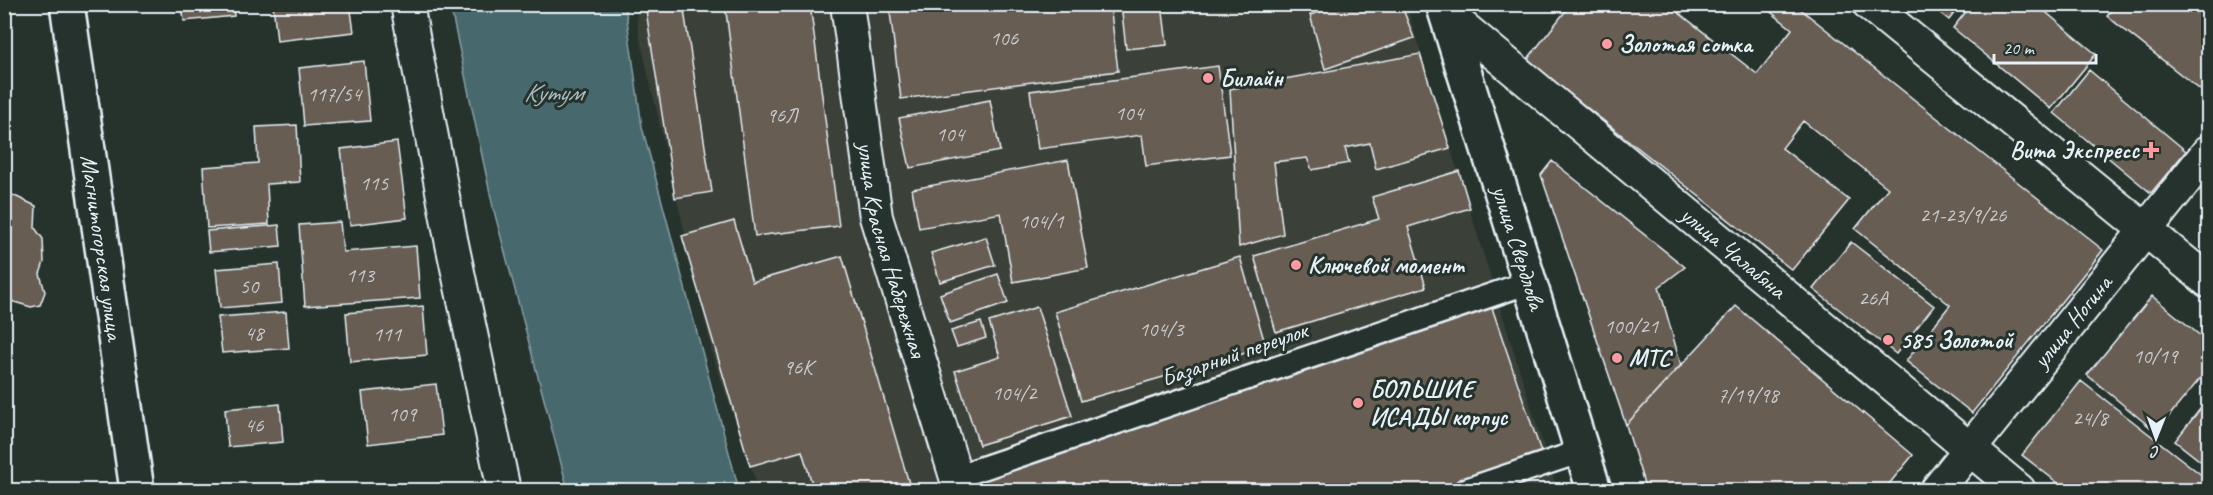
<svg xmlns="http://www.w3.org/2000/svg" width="2213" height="495" font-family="Caveat,sans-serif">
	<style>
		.built { fill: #3a4038 }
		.water { fill: #47696d; stroke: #879fa5; stroke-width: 1.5 }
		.building { fill: #685d52; stroke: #e8f1f8; stroke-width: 1.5 }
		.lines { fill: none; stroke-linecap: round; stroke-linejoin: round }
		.pedestrian-casing { stroke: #e8f1f8; stroke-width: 27 }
		.minor-casing { stroke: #e8f1f8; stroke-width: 36 }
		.secondary-casing { stroke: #e8f1f8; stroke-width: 38 }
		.pedestrian { stroke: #26332d; stroke-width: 22 }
		.minor { stroke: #26332d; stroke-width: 32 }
		.secondary { stroke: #26332d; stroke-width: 33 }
		.poi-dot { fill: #ff9aa2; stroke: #26332d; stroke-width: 2 }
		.labels { text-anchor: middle; stroke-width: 6; stroke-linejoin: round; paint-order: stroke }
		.number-label { font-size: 21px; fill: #c8ccce }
		.poi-label { font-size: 24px; font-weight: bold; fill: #e8f1f8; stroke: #26332d; text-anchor: start }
		.street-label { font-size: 24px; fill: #e8f1f8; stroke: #26332d }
		.water-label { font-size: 26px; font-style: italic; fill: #a8bbc0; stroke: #26332d }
	</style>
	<rect width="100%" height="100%" fill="#26332d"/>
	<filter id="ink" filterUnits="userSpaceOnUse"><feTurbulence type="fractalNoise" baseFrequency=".0167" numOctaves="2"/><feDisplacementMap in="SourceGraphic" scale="12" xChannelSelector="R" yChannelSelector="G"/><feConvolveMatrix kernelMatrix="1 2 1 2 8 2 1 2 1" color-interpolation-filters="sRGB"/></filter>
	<g filter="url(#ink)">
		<!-- built -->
		<path class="built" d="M636,5H833L882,298L945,490H759L713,356L638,30Z
			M859,5H1406L1557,490H976L886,216Z"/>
		<!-- water -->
		<path class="water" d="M450,5H625L642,127L739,490H568L493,207Z"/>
		<!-- building -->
		<path class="building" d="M182,4H233L234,16L184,21Z
			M273,4H350L354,32L277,41Z
			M645,4H683L712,192L675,198Z
			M725,4H810L839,226L755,236Z
			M889,4H1110L1118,71L901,99Z
			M1121,4H1162L1167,45L1126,49Z
			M1344,4H1401L1414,38L1325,69L1310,15Z
			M1571,4H1604L1613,11L1619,4H1684L1678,12L1757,74L1792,29L1761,4H1794L2103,250L1972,413L1906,361L1950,305L1855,229L1888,188L1803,121L1782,148L1849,200L1792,270L1527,60Z
			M1929,4H1961L1949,20Z
			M1972,4H2036L2096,54L2051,109L1953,28Z
			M2116,4H2208V96L2107,16Z
			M1420,54L1450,148L1376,169L1370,143L1345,148L1349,163L1312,170L1307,158L1274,162L1283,234L1239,247L1230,89Z
			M364,61L370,121L304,126L299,68Z
			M1218,66L1230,155L1146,166L1142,135L1038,149L1030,91Z
			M2089,70L2186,151L2151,193L2054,113Z
			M990,100L1000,151L910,168L899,118Z
			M297,125L300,182L267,184L269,224L207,228L203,167L258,163L256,127Z
			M397,142L407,218L350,225L341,149Z
			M1068,160L1088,268L1013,282L1001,213L919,228L912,189Z
			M1552,161L1685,267L1659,287L1681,365L1626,425L1541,175Z
			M1459,171L1470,208L1408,227L1426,287L1276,332L1254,256L1379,219L1372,197Z
			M4,191L36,206L35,228L43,239L44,262L40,274L45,292L40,305L31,307L4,299Z
			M734,221L752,282L842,256L911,490H814L802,451L750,466L682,236Z
			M340,222L343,252L416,246L420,298L305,306L299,225Z
			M279,225L281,246L209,252L207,231Z
			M986,237L995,265L940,282L931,253Z
			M1851,242L1934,306L1896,354L1813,289Z
			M1240,257L1266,347L1081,401L1055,312Z
			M279,264L282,303L220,308L216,269Z
			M998,274L1008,303L950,323L940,294Z
			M2152,296L2208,342V369L2156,432L2087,375Z
			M1490,302L1542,455L1438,490H986L980,475Z
			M423,306L427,355L350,362L346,313Z
			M1736,306L1913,455L1884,490H1646L1626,425Z
			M1037,307L1072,416L979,445L955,371L1000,357L989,322Z
			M286,312L289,348L222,353L218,317Z
			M981,322L986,338L957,347L951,331Z
			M2081,381L2208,480L2206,490H2067L2022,455Z
			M436,384L442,435L368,444L362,392Z
			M2208,399V467L2175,441Z
			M280,404L283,442L228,447L225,409Z"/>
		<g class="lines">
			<defs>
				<path id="pedestrian" d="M956,477L1530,282
					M1466,490L1582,451"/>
				<g id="minor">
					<path d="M407,4L451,239L504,490"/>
					<path id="s1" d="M847,4L876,217L960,490"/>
					<path d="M1869,4L2208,281"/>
					<path id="s2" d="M1446,13L2019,490"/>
					<path id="s3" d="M1937,490L2208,152"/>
				</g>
				<g id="secondary">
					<path id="s4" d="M67,4L137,490"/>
					<path id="s5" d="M1443,4L1594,490"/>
				</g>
			</defs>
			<!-- pedestrian casing -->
			<use href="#pedestrian" class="pedestrian-casing"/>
			<!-- minor casing -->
			<use href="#minor" class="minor-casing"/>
			<!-- secondary casing -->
			<use href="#secondary" class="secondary-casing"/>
			<!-- pedestrian -->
			<use href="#pedestrian" class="pedestrian"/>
			<!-- minor -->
			<use href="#minor" class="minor"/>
			<!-- secondary -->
			<use href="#secondary" class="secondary"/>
		</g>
	</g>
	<!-- markers -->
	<g class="poi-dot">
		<circle cx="1607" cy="44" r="6"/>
		<circle cx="1208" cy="78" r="6"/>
		<path d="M2148 141h6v6h6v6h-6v6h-6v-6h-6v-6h6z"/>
		<circle cx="1296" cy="265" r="6"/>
		<circle cx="1888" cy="340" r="6"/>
		<circle cx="1617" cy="358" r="6"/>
		<circle cx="1358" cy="403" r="6"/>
	</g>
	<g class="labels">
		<!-- number labels -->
		<g class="number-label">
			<text x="1004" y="45">106</text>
			<text x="334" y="101">117/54</text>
			<text x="1129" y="120">104</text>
			<text x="782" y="122">96Л</text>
			<text x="950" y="141">104</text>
			<text x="374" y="190">115</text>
			<text x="1963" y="222">21-23/9/26</text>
			<text x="1041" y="228">104/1</text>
			<text x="360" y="282">113</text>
			<text x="249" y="293">50</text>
			<text x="1873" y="305">26А</text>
			<text x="1631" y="333">100/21</text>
			<text x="1161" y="336">104/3</text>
			<text x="254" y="340">48</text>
			<text x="387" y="341">111</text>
			<text x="2155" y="363">10/19</text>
			<text x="798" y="374">96К</text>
			<text x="1014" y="400">104/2</text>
			<text x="1748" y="402">7/19/98</text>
			<text x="402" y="421">109</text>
			<text x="2090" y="425">24/8</text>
			<text x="254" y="432">46</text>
		</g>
		<!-- poi labels -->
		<g class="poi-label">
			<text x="1619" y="52">Золотая сотка</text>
			<text x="1220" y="86">Билайн</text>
			<text x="2139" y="158" text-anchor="end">Вита Экспресс</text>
			<text x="1308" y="273">Ключевой момент</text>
			<text x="1900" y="348">585 Золотой</text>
			<text x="1629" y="366">МТС</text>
			<text x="1370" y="397">БОЛЬШИЕ<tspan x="1370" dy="28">ИСАДЫ корпус</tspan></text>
		</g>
		<!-- street labels -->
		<g class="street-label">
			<text dy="8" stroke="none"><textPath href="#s5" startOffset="255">улица Свердлова</textPath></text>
			<text dy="8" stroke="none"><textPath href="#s4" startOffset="246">Магнитогорская улица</textPath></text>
			<text dy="8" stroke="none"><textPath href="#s1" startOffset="250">улица Красная Набережная</textPath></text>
			<text dy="8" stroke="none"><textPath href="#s2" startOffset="374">улица Чалабяна</textPath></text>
			<text dy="8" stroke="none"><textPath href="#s3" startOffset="216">улица Ногина</textPath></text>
			<text transform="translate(1234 354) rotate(-19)" y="8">Базарный переулок</text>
		</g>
		<!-- water labels -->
		<g class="water-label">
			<text x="553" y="101">Кутум</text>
		</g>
	</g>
	<!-- margin -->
	<rect width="2213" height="495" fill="none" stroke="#26332d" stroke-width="24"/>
	<rect x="12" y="12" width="2189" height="471" fill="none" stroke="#e8f1f8" stroke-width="2" filter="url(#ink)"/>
	<!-- north arrow -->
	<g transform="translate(2156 438) rotate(181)" stroke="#26332d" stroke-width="4.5" paint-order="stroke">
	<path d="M0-4.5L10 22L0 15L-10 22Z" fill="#e8f1f8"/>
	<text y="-9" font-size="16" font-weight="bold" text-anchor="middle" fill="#e8f1f8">С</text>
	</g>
	<!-- scale -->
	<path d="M1994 54v9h102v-9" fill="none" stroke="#e8f1f8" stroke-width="3"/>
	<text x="2003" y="54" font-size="18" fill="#e8f1f8" stroke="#26332d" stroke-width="4.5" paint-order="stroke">20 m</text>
</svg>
